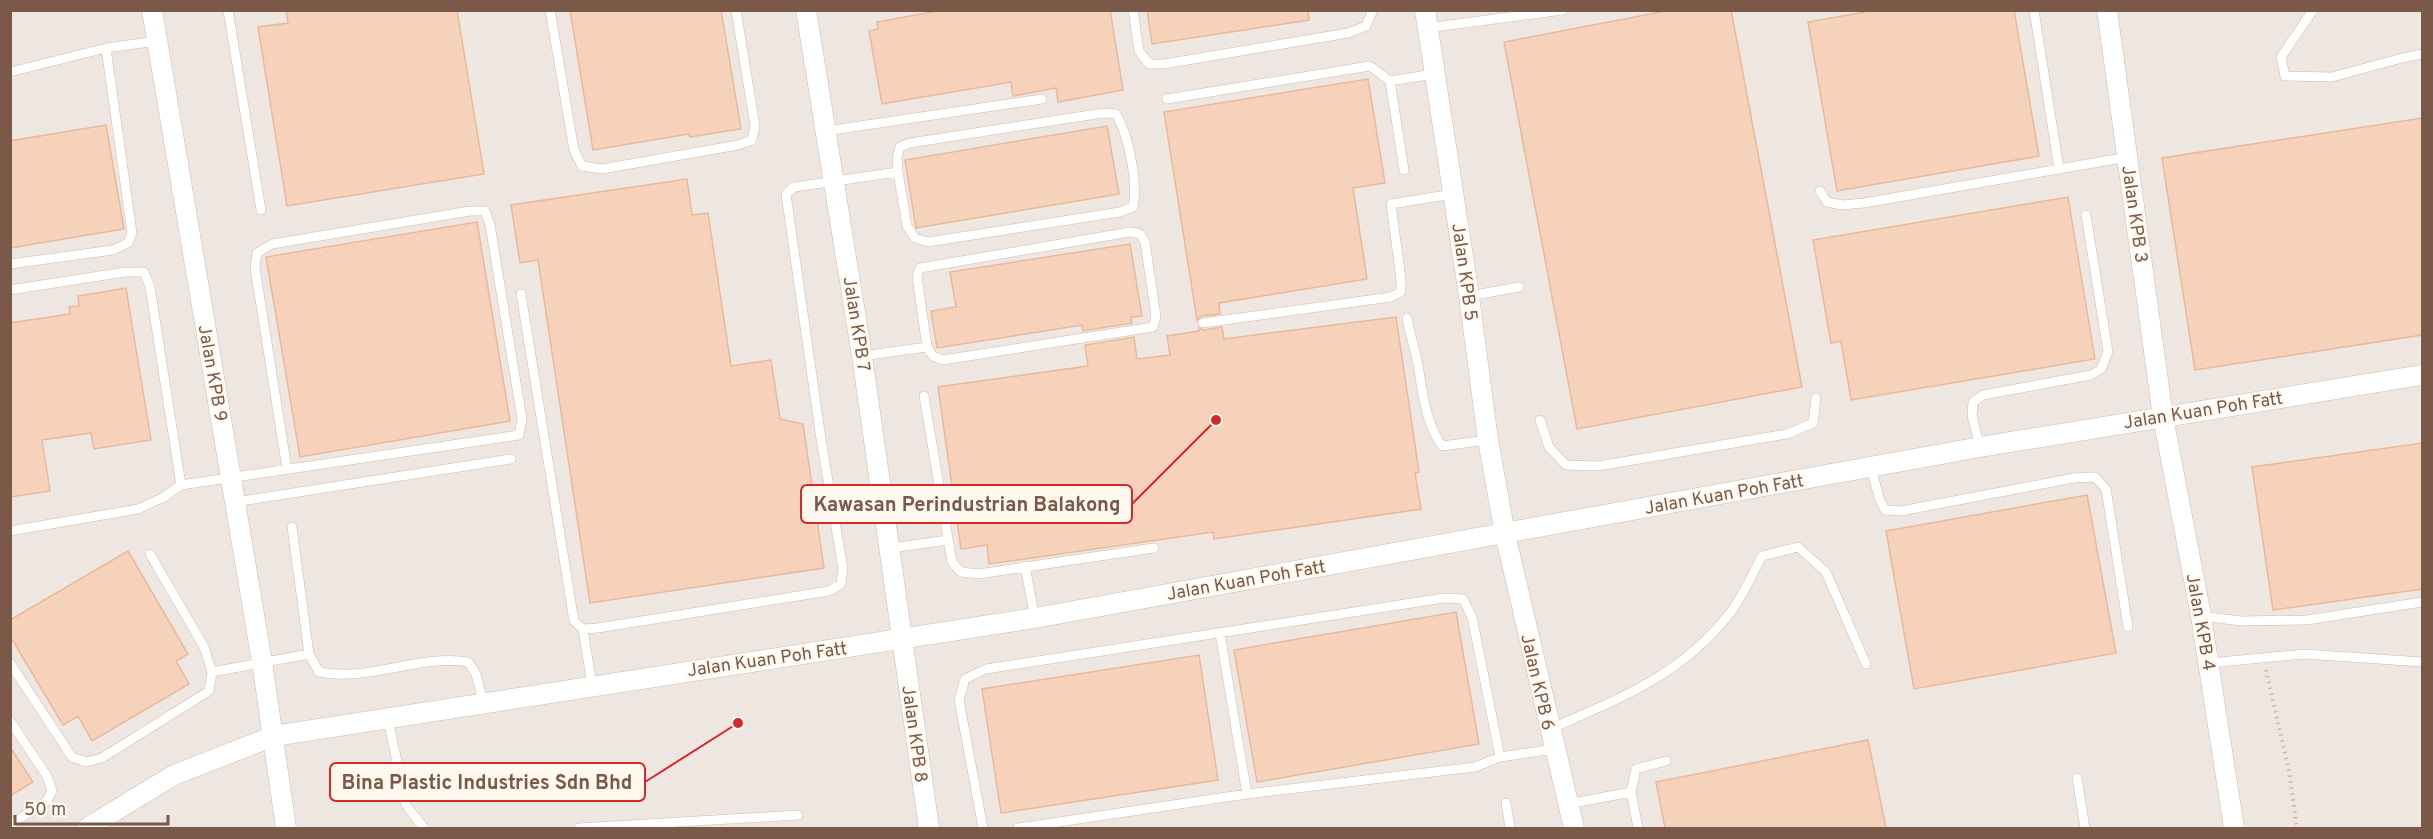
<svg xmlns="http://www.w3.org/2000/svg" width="2433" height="839" font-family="Overpass,sans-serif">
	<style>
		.industrial { fill: #eee6e0 }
		.building { fill: #f6d2bb; stroke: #eab89a; stroke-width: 1.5 }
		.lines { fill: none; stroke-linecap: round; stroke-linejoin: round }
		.service-casing { stroke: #d1bbaa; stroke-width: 10 }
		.minor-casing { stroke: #d1bbaa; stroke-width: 21 }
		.path { stroke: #dbb59d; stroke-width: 4; stroke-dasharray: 1.5 4.5; stroke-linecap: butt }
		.service { stroke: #fff; stroke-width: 9 }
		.minor { stroke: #fff; stroke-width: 20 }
		.labels { text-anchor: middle; stroke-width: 4.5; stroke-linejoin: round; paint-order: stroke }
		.street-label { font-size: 18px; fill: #7a5948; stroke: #fff8ee }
		.leader { fill: none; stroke: #d62828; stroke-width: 2 }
		.callout-dot { fill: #d62828; stroke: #fff8ee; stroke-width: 2 }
		.callout { fill: #fff8ee; stroke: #d62828; stroke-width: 2 }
		.callout-label { font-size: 20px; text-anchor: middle; font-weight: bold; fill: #7a5948 }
	</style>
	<rect width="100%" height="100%" fill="#fef4e6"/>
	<!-- industrial -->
	<path class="industrial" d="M10,11H2422V828H11Z"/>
	<!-- building -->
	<path class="building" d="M286,10H457L484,174L287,206L258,27L288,23Z
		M570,10H721L741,129L690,137L689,134L593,150Z
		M943,10H1110L1123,90L1058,102L1056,88L1013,96L1011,82L882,104L869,31L878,29L877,22Z
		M1147,10H1308L1309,20L1152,44Z
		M1671,10H1731L1802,387L1577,429L1504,42Z
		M1876,10H2014L2039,156L1837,191L1808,22Z
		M1368,79L1385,183L1353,188L1367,279L1219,303L1220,314L1202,316L1197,320L1164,112Z
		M2422,118V335L2195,370L2162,158Z
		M106,125L124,229L10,248V141Z
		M1107,126L1119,194L916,228L905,160Z
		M687,179L692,215L708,213L731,366L771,360L780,419L803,424L824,568L590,603L538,260L520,263L511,205Z
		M2068,197L2095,359L1851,400L1841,341L1831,343L1813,240Z
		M477,222L510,421L300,457L266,257Z
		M1130,244L1142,316L1131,317L1132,323L1083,331L1082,325L937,348L931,311L956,307L950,272Z
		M126,288L151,440L94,449L91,433L42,440L50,491L10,497V323L70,314L69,307L79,306L78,296Z
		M1396,317L1419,472L1415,473L1421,509L1214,539L1213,532L989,564L987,545L961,549L938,387L1088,366L1085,345L1134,337L1137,359L1170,355L1167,336L1199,331V328L1204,330L1222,327L1224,339Z
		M2422,443V589L2273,610L2252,467Z
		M2087,495L2116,653L1914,689L1886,531Z
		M128,551L188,654L176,661L189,684L92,741L78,716L63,725L10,636V620Z
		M1456,612L1479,744L1257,782L1234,650Z
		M1199,655L1218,780L1001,813L982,689Z
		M1868,740L1886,828H1665L1656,782Z
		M10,747L33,782L10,796Z"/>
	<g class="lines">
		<defs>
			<path id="service" d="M228,10L261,210
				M550,10L574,150L582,166L602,169L738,145L752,140L755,126L736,10
				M1133,10L1139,51L1149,64H1164L1348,33L1366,26L1373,10
				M2034,10L2059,169
				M2313,10L2281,57L2285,76L2332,77L2402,58L2422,54
				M1427,28L1563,10
				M10,72L106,48L157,41
				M1167,99L1370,66L1390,81
				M826,131L1042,99
				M1404,170L1390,81L1434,74
				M1820,191L1827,202L1842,205L1864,203L2128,157
				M10,264L113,250L128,243L132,233L106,48
				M10,290L125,272H144L150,287L181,485
				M521,294L574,621L583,629L598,628L829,591L841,584L843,569L821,439L786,194L794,187L898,172L897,157L900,147L910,143L1103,113L1116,114C1129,136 1138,183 1133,207L1120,212L928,242L915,238L907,226L898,172
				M1469,296L1519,287
				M1407,318C1410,333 1415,349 1418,365C1423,394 1425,421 1442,446L1488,440
				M1203,323L1391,297L1401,292V280L1391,204L1453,194
				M862,356L927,347L917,276L920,268L1130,232L1140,234L1145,242L1156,316L1153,327L943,360L933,356L927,347
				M924,396L952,562L961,572L978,574L1154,548
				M1540,420L1549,447L1566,465L1598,466L1787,434L1813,423L1816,398
				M1980,447L1972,416L1973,402L1983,395L2091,375L2101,369L2108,352L2086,215
				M1871,467L1879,498L1885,510L1901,511L2074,478L2095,477L2106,489L2128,627
				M235,502L511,459
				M292,527L309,654L319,672C369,682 419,654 468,662L476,674L483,702
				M10,531L138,509L164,497L181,485L519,435L522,419L490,225L485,211H470L272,244L257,253L255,268L287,469
				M891,548L948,540
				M150,554L204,647L212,672
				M1025,566L1035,618
				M2201,616L2241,621L2307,620L2422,602
				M583,629L592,685
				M1220,633L1247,794
				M10,663L72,757L86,762L102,758L209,691L212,672L309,654
				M2209,663L2305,654L2422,662
				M388,719L406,805L424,828
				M10,721L47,776L52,791L47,801L10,825
				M1550,729C1620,698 1681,676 1730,613C1743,596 1752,575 1762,556L1798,547L1826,572L1866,664
				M2077,778L2085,828
				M1631,792L1638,828
				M1506,803L1510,828
				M1568,804L1631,792L1636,769L1666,761
				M579,828L798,815
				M983,828L959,700L965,679L986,669L1444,598L1463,599L1472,617L1500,757
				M1018,828L1247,794L1475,767L1500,757L1554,749"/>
			<path id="minor" d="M152,10L262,662L286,828
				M806,10L862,356L929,828
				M1425,10L1469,296L1488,440L1505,534L1574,828
				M2107,10L2163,417L2201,616L2234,828
				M87,828L174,775L274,736L1035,618L1980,447L2422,375"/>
		</defs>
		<!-- service casing -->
		<use href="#service" class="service-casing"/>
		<!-- minor casing -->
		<use href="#minor" class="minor-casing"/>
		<!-- path -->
		<path class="path" d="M2266,670L2289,771L2297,828"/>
		<!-- service -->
		<use href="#service" class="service"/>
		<!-- minor -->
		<use href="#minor" class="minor"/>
	</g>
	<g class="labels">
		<!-- street labels -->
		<g class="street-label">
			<text transform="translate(2135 214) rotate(82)" y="6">Jalan KPB 3</text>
			<text transform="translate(1465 272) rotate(82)" y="6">Jalan KPB 5</text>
			<text transform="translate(857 324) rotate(81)" y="6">Jalan KPB 7</text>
			<text transform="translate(213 373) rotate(80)" y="6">Jalan KPB 9</text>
			<text transform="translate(2203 410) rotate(-9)" y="6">Jalan Kuan Poh Fatt</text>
			<text transform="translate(1724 494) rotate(-10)" y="6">Jalan Kuan Poh Fatt</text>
			<text transform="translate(1246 580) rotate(-10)" y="6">Jalan Kuan Poh Fatt</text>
			<text transform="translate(2201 622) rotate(80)" y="6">Jalan KPB 4</text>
			<text transform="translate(767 659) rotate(-8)" y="6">Jalan Kuan Poh Fatt</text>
			<text transform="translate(1538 682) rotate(77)" y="6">Jalan KPB 6</text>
			<text transform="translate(915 734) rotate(82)" y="6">Jalan KPB 8</text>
		</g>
	</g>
	<!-- callouts -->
	<path class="leader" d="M1216 420L1132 504M738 723L645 782"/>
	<g class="callout-dot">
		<circle cx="1216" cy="420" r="6"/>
		<circle cx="738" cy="723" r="6"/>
	</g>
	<g class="callout">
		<rect x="801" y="485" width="331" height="38" rx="6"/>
		<rect x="330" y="763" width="315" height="38" rx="6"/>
	</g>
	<g class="callout-label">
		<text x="967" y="511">Kawasan Perindustrian Balakong</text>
		<text x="487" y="789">Bina Plastic Industries Sdn Bhd</text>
	</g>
	<!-- border -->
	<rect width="2433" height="839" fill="none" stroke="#7a5948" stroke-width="24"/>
	<!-- scale -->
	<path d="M15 815v9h153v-9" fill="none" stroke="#7a5948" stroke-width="3"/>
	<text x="24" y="815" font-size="18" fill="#7a5948" stroke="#fff8ee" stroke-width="4.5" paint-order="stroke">50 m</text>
</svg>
